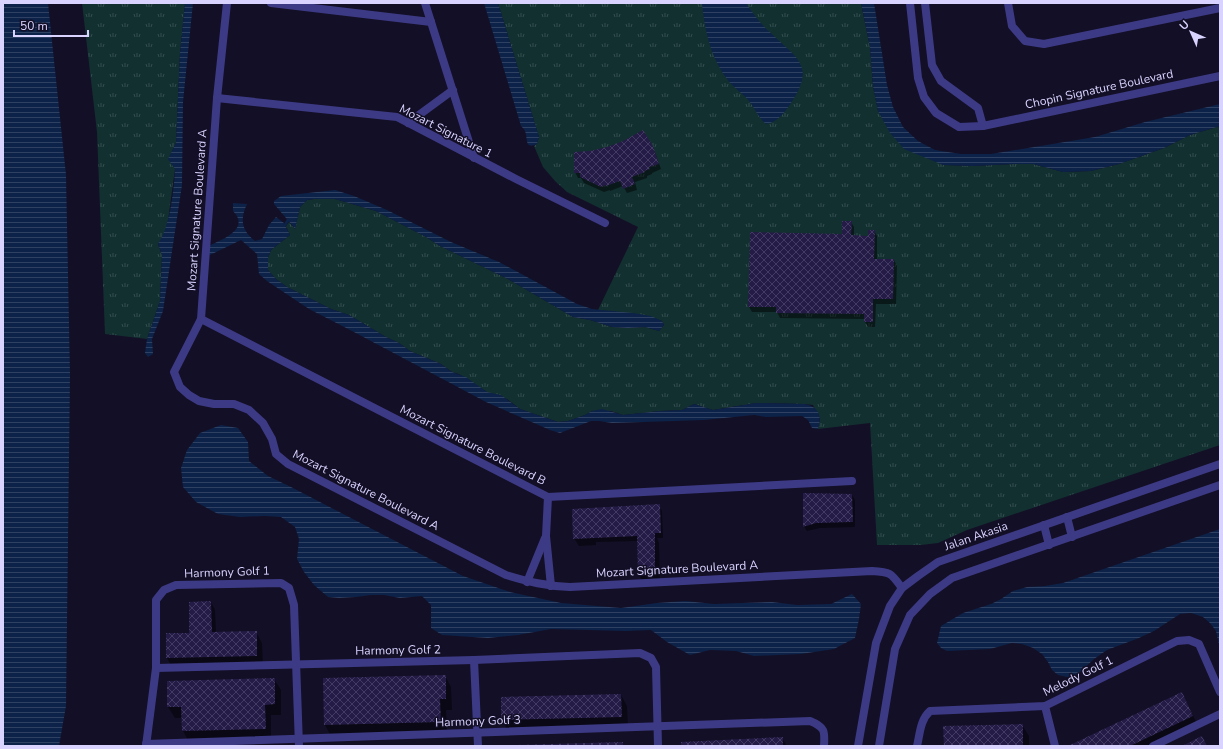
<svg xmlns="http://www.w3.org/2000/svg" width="1223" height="749" font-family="'Nunito Sans',sans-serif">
<defs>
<pattern id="grass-tufts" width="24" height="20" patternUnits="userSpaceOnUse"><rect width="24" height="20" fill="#12302f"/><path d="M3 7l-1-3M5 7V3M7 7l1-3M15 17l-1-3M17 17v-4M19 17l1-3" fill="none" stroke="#344d4e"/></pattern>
<pattern id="water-rules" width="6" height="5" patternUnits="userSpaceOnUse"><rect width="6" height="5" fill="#0c2248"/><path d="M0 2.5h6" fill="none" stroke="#2f4163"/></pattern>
<pattern id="building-cross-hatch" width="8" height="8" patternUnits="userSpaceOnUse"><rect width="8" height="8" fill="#241b47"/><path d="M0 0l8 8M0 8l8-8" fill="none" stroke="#433b63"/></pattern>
</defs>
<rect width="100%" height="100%" fill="#130f26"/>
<g fill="url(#grass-tufts)">
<polygon points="82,3 185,3 180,53 176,143 171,153 171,162 175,169 167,228 163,238 158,244 162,255 160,301 147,339 105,334 97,132"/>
<path d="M498,3H861L870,47L873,86L878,111L943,165L973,166L1014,164H1033L1063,172L1091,171L1119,164L1164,148L1190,135L1220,126V445L967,530L938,543L921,545H877L870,423L818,429L820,419L813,405L805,404L756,403L713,410L694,404L682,410L660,411L623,415L611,411H592L585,415L568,421L558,422L520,409L507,399L487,392L478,386L459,374L452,372L441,364L410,351L399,343L386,337L349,315L331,309L287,287L276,279L268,270V258L271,250L290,235L286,226L289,222L295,229L300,207L307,200L314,199H335L376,211L426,237L440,246L508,279L573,317L590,320L612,327L628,328L645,327L659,331L664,325L662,321C641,312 620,313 598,310L638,227L567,192L555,181L543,167L534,146L537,144L539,137Z"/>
</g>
<g fill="url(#water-rules)">
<polygon points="3,3 48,3 66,175 70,375 66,706 59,746 3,746"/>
<path d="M185,3H193L183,102L182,185L163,311L152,339L153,354L148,357L145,353L147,339L160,301L162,255L158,244C170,227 174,189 175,169L168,159L176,143L180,53Z"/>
<path d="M484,3H498L539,137L537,144C524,150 528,138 525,131C524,129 522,127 521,126Z"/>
<path d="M702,3H746C753,14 762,26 772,34C797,59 816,65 791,103C785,112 778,122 766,124C757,116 756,110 749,101C743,93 733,88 727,79C710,56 705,31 702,3Z"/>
<polygon points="861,3 874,3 887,85 893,107 903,127 918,141 935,150 961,154 991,154 1095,137 1145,122 1220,104 1220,126 1190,135 1164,148 1119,164 1091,171 1063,172 1033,164 1014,164 973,166 943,165 904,149 890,133 878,111 873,86 870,47"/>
<polygon points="335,190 354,196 387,210 451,242 499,262 577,304 592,309 633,313 651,316 662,321 664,325 659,331 645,327 628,328 612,327 590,320 573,317 508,279 440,246 426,237 376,211 335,199 314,199 307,200 300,207 295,229 292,225 274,204 274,201 281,196"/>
<path d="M233,203L247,204C240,219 241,230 255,241L262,239L269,225L276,217L284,223L290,235L271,250L268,258V270L276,279L287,287L331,309L349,315L386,337L399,343L410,351L441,364L452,372L466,377L487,392L501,395L520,409L558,422L568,421L585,415L592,411L602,409L623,415L660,411L682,410L694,404L713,410L756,403L805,404C819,407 822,415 818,429L812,428L808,420L802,416L766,417L754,415L704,420L612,423L599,421H591L560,433L550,430L486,402L352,331L309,309L267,281L259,274L257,254L241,240L210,255L207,252L208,246C221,240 251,229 233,211Z"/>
<polygon points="221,425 238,428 248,442 249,461 268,476 291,487 463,576 510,592 561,603 621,608 657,603 685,601 714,604 772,602 797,605 831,604 852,594 861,604 859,619 855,638 834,649 801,654 754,656 736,651 710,650 690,655 667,642 651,630 626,631 551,629 518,635 488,638 442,635 431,628 431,605 422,596 400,598 384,595 371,595 356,597 339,598 328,597 314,585 304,572 297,559 299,539 295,527 281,517 265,516 240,517 218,514 196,502 183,487 181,468 187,450 200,433"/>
<polygon points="1220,529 1220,649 1216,631 1210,623 1203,617 1191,613 1180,614 1154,631 1139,638 1107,650 1094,659 1076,676 1067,677 1058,675 1052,670 1048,662 1042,654 1033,648 1022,644 1012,643 990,649 947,651 941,648 937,643 941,626 963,613 991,604 1001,599 1013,591 1027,587 1045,586 1063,583"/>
</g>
<g fill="#0007">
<polygon points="642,131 655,152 661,169 652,173 652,174 647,176 647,178 635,182 637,190 627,193 623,186 610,191 610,190 604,192 584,183 581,178 578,178 575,172 590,152 607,148 623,142"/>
<polygon points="851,222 854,227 854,236 869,237 874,231 877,236 877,260 894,260 897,266 896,304 876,304 875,327 868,327 865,322 865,319 780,318 777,312 752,312 749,307 843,235"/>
<polygon points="852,495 855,500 855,527 820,528 807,531 804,526"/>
<polygon points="659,505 662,511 663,538 657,538 659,543 660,583 643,583 639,575 638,541 596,542 596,545 579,546 574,538"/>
<polygon points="211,602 215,610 216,633 256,632 262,643 263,667 173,669 167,658 190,634"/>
<polygon points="445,676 451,687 452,710 446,710 447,733 331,736 325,725 324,679"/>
<polygon points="274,679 281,690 281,715 271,715 271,740 189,742 183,731 183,718 175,718 168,707"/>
<polygon points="1182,693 1199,728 1160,746 1070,746"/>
<polygon points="621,695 627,706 628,728 508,731 502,720"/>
<polygon points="1022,725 1029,736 1029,746 945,746"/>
<polygon points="782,738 787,746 682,746"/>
</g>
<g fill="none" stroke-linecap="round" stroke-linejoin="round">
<polyline stroke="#0c2248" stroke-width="3" points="285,225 288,220"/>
</g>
<g fill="url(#building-cross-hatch)">
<polygon points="643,130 653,146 659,164 649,167 650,169 644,171 645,172 632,177 635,184 623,189 620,181 606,186 606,185 601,187 580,177 580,173 574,173 574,152 590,151 607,147 623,141"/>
<polygon points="842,221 852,221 851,235 868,236 868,230 875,230 874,259 894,259 893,299 873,299 873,322 864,322 864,314 776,313 776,307 748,307 750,232 842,234"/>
<polygon points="803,493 852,494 853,522 816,523 803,527"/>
<polygon points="660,504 661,533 655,533 655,575 638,576 637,536 573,539 572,509"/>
<polygon points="211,601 212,632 257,631 257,656 166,658 166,633 189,633 189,602"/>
<polygon points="446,675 446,699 440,699 441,722 324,725 323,678"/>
<polygon points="275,678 275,704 265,705 266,729 182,731 181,707 167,707 167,681"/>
<polygon points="1182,692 1193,716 1130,746 1068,746"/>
<polygon points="621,694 622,717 501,720 501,697"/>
<polygon points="1023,724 1023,746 944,746 943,726"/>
<polygon points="1202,736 1207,746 1182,746"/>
<polygon points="783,737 783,746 681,746 681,742"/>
<polygon points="623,742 623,746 516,746 516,745"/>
</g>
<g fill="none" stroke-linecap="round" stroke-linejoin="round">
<g stroke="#3d3a85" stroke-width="8">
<path d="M227,3L217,98L201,319L174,372L180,387L189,395L199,401L214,404H234L249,410L263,423L272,439L276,454L288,464L506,575C529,582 546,586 570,587L872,571C891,572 891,573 902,588"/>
<polyline points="271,3 431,22"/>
<polyline points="425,3 474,158"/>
<polyline points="910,3 918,78 924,97 936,113 959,127 983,126 1220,76"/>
<polyline points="925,3 932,65 941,81 978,108 983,126"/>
<polyline points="1008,3 1012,26 1025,41 1044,44 1220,8"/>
<polyline points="217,98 397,117 516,179 605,223"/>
<polyline points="408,123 453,90"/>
<polyline points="201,319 548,497 852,481"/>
<polyline points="548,497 546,536 551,586"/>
<polyline points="1067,517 1072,537"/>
<polyline points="1044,525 1049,545"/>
<polyline points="527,582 545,538"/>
<polyline points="474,660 478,746"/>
<polyline points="156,668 474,660 640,653 651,658 656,667 658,746"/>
<polyline points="1045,706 1055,746"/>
<path d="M146,744L810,721C825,727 825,731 824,746"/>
<polyline points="146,746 156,668 156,600 164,590 176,585 281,583 289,588 294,605 299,746"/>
<polyline points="858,746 876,643 890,606 902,588 918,576 938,562 1220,464"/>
<polyline points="879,746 895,649 910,615 930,594 952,578 1220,485"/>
<path d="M917,746C920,734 920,720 930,711L1045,706L1177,641L1189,640L1199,644L1220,692"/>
<polyline points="1153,746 1220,714"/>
</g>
</g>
<g text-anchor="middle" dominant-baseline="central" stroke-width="3" stroke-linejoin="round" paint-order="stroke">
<g font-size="12" fill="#d9d4ff" stroke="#130f26">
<text transform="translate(1099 89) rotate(-12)">Chopin Signature Boulevard</text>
<text transform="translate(446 131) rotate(27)">Mozart Signature 1</text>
<text transform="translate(197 210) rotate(-86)">Mozart Signature Boulevard A</text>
<text transform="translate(473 445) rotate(27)">Mozart Signature Boulevard B</text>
<text transform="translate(366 490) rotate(27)">Mozart Signature Boulevard A</text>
<text transform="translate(976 536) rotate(-19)">Jalan Akasia</text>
<text transform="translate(677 569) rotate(-3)">Mozart Signature Boulevard A</text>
<text transform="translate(227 572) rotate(-2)">Harmony Golf 1</text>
<text transform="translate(398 650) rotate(-1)">Harmony Golf 2</text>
<text transform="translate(1078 676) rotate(-26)">Melody Golf 1</text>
<text transform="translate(478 721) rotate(-2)">Harmony Golf 3</text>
</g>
</g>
<rect width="1223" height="749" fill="none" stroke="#d9d4ff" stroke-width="8"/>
<g transform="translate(1191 32) rotate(315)" stroke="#130f26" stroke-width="3" paint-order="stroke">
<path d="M0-3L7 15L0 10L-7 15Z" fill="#d9d4ff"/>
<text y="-6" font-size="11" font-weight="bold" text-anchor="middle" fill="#d9d4ff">U</text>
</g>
<path d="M14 30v6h74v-6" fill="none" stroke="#d9d4ff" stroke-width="2"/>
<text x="20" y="30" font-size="12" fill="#d9d4ff" stroke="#130f26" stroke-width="3" paint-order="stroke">50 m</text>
</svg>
